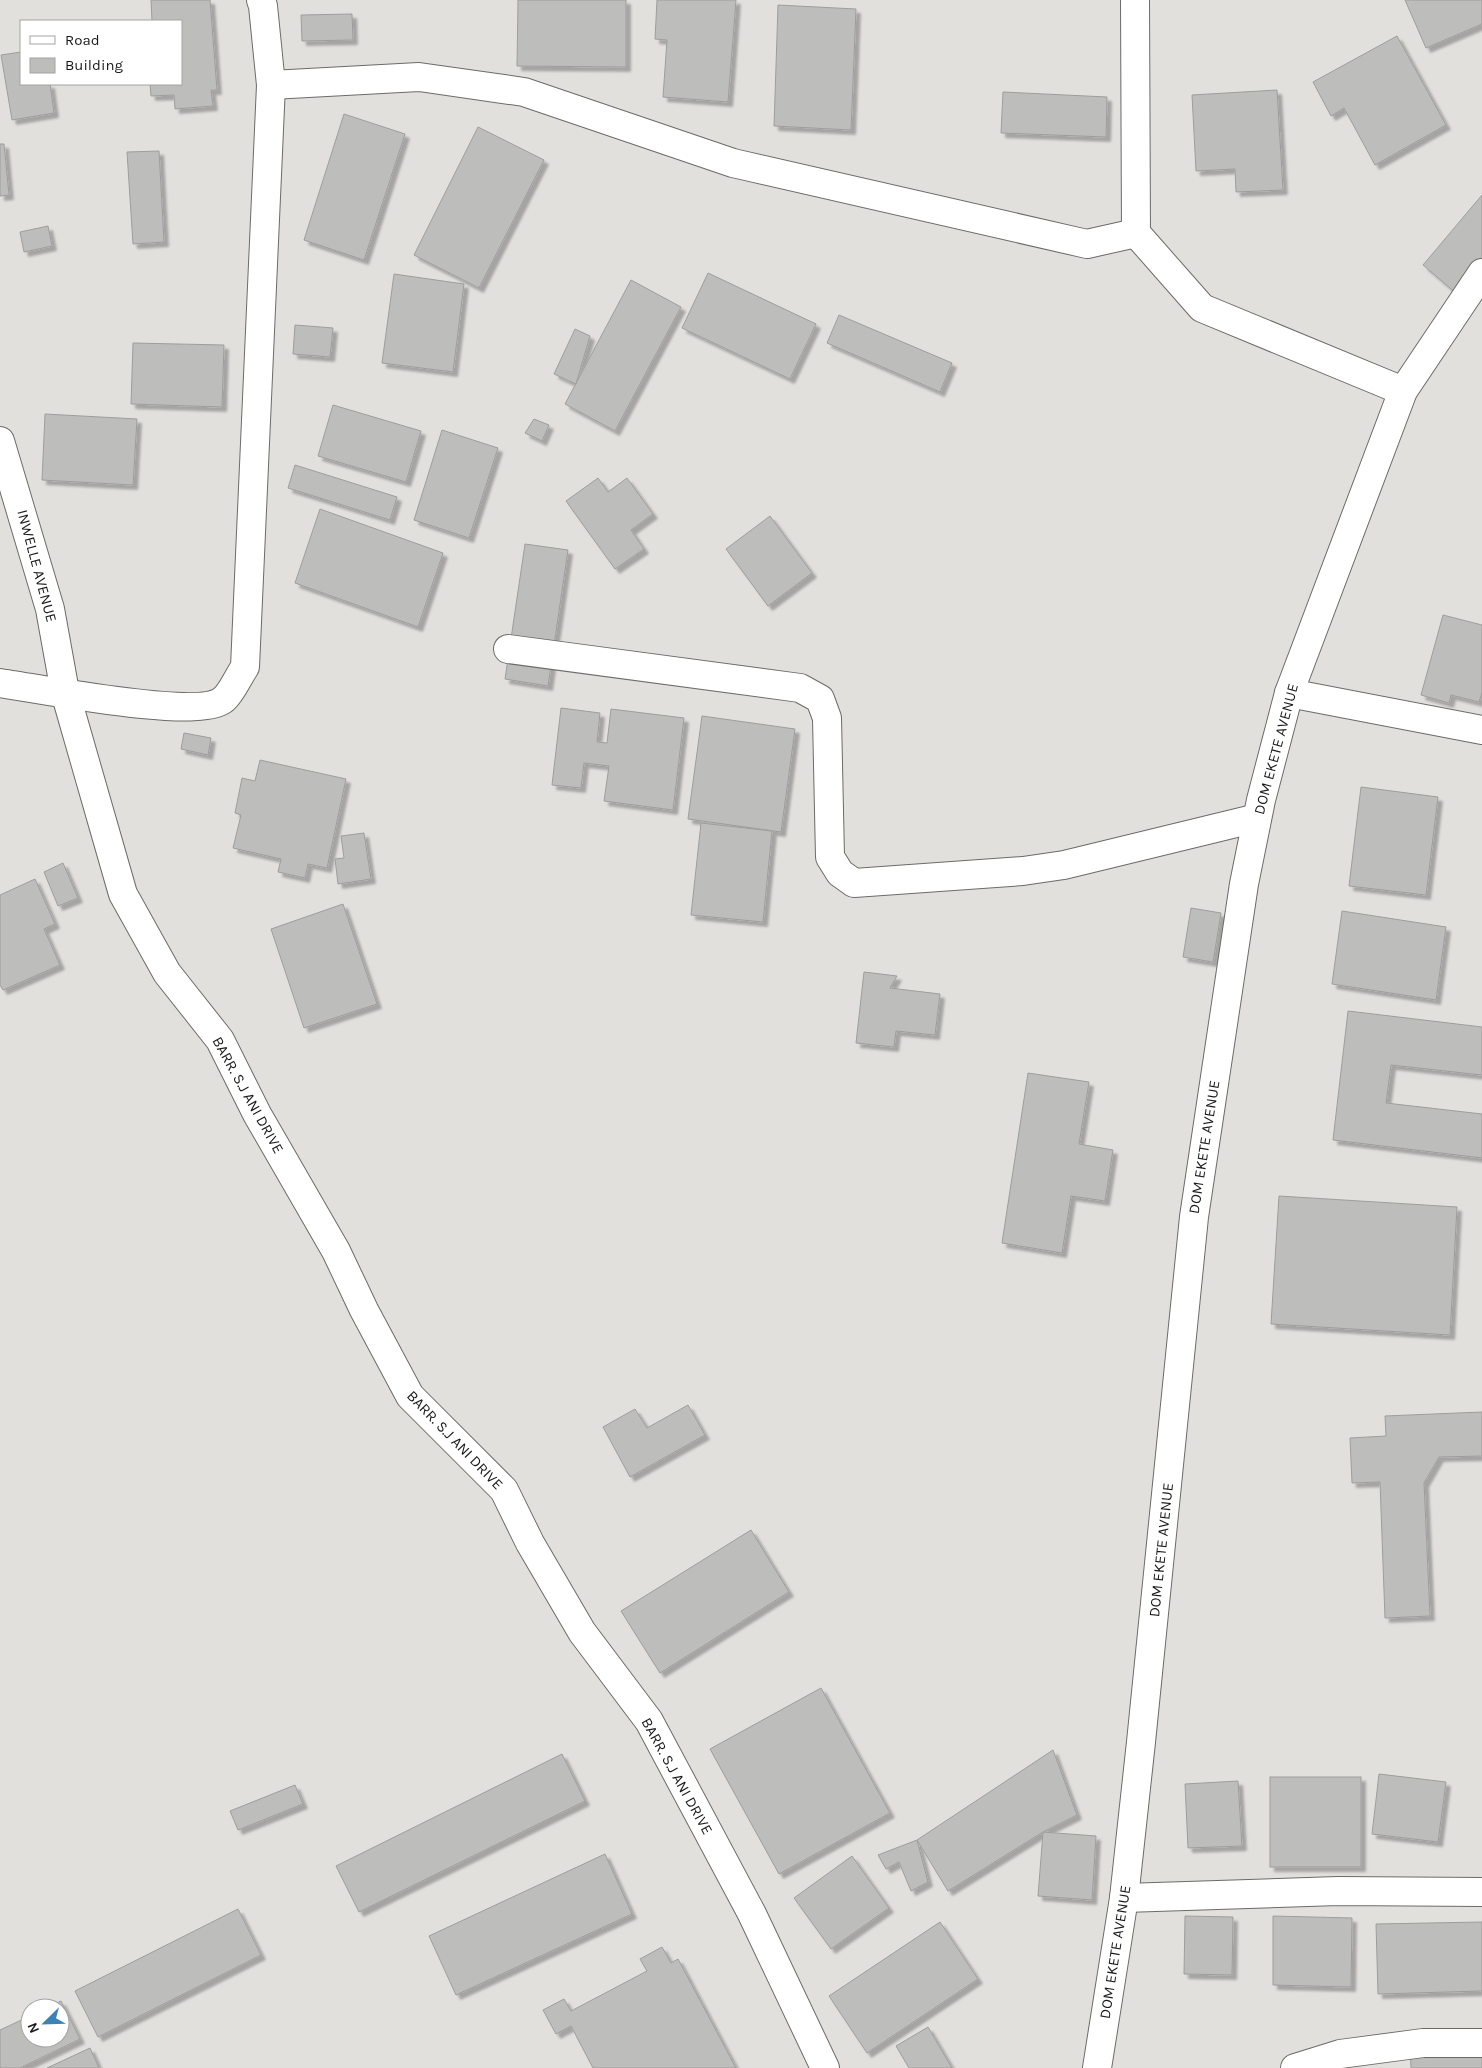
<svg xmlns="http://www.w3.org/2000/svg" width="1482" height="2068" font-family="Karla,sans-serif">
<defs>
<filter id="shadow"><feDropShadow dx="4.5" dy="4.5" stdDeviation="1" flood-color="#0004"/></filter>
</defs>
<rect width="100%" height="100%" fill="#e1e0dd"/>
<g fill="#bdbebb" stroke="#9d9e9b" filter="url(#shadow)">
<polygon points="151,0 210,0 217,90 211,90 213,106 175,109 174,95 151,96 150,84 181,84 181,21 145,21 152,21"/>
<polygon points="518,0 626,0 626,67 517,66"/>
<polygon points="657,0 736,0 728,102 663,97 667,40 655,39"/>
<polygon points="1405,0 1482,0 1482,24 1426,48"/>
<polygon points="778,5 856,9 851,130 774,126"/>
<polygon points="352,14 353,40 302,41 301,15"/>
<polygon points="1397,36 1446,125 1375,165 1344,108 1331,116 1313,82"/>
<polygon points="21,52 21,84 50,84 54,113 12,120 1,55"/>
<polygon points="1277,90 1283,190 1236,192 1235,169 1196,171 1192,95"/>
<polygon points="1003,92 1107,97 1106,137 1001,133"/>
<polygon points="344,114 405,134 364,260 304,240"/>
<polygon points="478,127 544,160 479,288 414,255"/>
<polygon points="0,144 4,144 9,195 0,196"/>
<polygon points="159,151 164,242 133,244 127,152"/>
<polygon points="1482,195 1482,264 1457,294 1423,265"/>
<polygon points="48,226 52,246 24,252 20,232"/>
<polygon points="708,273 816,324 790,379 682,328"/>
<polygon points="394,274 464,284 453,372 382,363"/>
<polygon points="631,280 681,307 615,431 565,404"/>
<polygon points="839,315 952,363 940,392 827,343"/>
<polygon points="295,325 333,328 330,357 293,354"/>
<polygon points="575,329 590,336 576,384 554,374"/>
<polygon points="133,343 224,345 222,407 131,404"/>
<polygon points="333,405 421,431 406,482 318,456"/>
<polygon points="45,414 137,419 133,485 42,480"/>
<polygon points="534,419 549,425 542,441 525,433"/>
<polygon points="442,430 498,448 469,538 414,520"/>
<polygon points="295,465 397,497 390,520 288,488"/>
<polygon points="598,478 608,492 627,478 653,514 631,530 644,549 615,569 566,501"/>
<polygon points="320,509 443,553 418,627 295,583"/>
<polygon points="770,516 812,573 768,606 726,549"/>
<polygon points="525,544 568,550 548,686 505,679"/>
<polygon points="1443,615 1482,625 1482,692 1479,702 1451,695 1449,703 1421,695"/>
<polygon points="561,708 600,713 597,742 607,743 611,709 684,718 673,810 604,801 609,766 584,763 581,788 552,785"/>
<polygon points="702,716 795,729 781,832 688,819"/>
<polygon points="184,733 211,738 208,755 181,749"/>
<polygon points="260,760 346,779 327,868 308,864 305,878 278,872 281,859 233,848 241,815 235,813 242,778 255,781"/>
<polygon points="1361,787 1438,797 1426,895 1349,886"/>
<polygon points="701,823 772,831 763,922 691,915"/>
<polygon points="364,833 371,879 338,884 335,859 344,858 341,836"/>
<polygon points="63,863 78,898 58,906 44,872"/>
<polygon points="35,879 55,924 44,929 60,965 3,990 0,985 0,895"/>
<polygon points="343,904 377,1004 304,1028 271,929"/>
<polygon points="1191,908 1221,913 1213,962 1183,957"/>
<polygon points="1342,911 1446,927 1436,1000 1332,984"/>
<polygon points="864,972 897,976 890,988 940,994 935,1035 896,1031 894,1047 856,1043"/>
<polygon points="1348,1011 1482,1027 1482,1075 1391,1065 1386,1103 1482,1114 1482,1158 1333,1140"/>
<polygon points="1028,1073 1089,1082 1079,1144 1113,1150 1105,1201 1071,1196 1062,1253 1002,1243"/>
<polygon points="1279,1196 1457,1207 1450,1335 1271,1324"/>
<polygon points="688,1405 705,1435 630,1477 603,1427 635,1409 647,1428"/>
<polygon points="1482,1412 1482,1456 1439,1457 1424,1483 1430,1616 1385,1618 1380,1482 1352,1483 1350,1438 1386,1436 1385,1416"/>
<polygon points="751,1530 789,1592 660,1673 621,1611"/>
<polygon points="821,1688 890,1813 779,1874 710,1749"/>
<polygon points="1053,1750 1077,1815 1043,1832 948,1891 917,1840"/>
<polygon points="562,1754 585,1801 359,1912 336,1866"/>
<polygon points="1379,1774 1446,1782 1438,1842 1372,1834"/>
<rect x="1270" y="1777" width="91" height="90"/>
<polygon points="1238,1781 1242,1846 1188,1848 1185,1784"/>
<polygon points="295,1785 303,1804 238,1830 230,1811"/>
<polygon points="1043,1832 1096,1836 1092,1900 1038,1896"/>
<polygon points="917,1840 928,1882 911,1891 899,1862 886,1869 878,1855"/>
<polygon points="605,1854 632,1914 456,1995 429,1936"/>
<polygon points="852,1856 889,1908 831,1949 794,1898"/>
<polygon points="238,1909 261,1955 98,2037 75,1991"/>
<polygon points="1185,1916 1233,1917 1232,1975 1184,1974"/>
<polygon points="1273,1916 1352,1918 1351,1987 1273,1985"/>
<polygon points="940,1922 978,1979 867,2053 829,1996"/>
<polygon points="1482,1922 1482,1991 1378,1994 1376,1924"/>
<polygon points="662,1947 671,1963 678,1959 736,2068 593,2068 571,2026 556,2034 543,2010 564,1999 571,2011 647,1971 640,1959"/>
<polygon points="61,2001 80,2039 20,2068 0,2068 0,2030 30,2016 30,2038 60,2038 60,2008 46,2008"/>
<polygon points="928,2027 952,2068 909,2068 896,2046"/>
<polygon points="1482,2043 1482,2068 1411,2068 1410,2045"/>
<polygon points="90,2048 99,2068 47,2068"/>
</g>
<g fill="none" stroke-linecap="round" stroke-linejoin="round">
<g stroke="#6c6b68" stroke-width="30">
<g id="minor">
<polyline points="261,0 263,6 271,85 419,77 524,92 733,163 1087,244 1136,233"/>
<polyline points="1135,0 1136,233 1202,308 1403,391"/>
<polyline points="0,441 50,609 65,692 123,894 167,973 220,1040 257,1114 336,1251 364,1310 410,1396 504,1490 530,1543 582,1632 649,1721 752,1914 825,2068"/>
<polyline points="508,649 800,688 820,699 827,718 830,857 840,873 854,883 1023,871 1064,865 1257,818"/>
<path d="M0,683C37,688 200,721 224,699C232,692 238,677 245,667L271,85"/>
<polyline points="1289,693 1482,730"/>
<polyline points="1124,1898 1338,1891 1482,1892"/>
<polyline points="1295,2068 1340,2054 1423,2043 1482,2043"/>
</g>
</g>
<g stroke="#6c6b68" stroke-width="30">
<polyline id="tertiary" points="1097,2068 1124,1898 1141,1742 1194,1217 1244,884 1261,800 1289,693 1403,391 1482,273"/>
</g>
<use href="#minor" stroke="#fff" stroke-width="28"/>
<use href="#tertiary" stroke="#fff" stroke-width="28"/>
</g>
<g text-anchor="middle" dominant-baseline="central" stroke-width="4" stroke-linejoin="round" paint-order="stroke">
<g font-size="15" fill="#191918" stroke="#fff">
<text transform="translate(37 566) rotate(75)">INWELLE AVENUE</text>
<text transform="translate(1276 749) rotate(-75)">DOM EKETE AVENUE</text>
<text transform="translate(248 1095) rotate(61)">BARR. S.J ANI DRIVE</text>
<text transform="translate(1204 1147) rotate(-81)">DOM EKETE AVENUE</text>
<text transform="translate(455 1440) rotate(46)">BARR. S.J ANI DRIVE</text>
<text transform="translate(1161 1550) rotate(-84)">DOM EKETE AVENUE</text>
<text transform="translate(677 1776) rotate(61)">BARR. S.J ANI DRIVE</text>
<text transform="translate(1115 1952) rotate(-81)">DOM EKETE AVENUE</text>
</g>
</g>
<rect x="20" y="20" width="162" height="65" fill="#ffffff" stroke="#a3a3a3"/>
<rect x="30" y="36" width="25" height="8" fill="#ffffff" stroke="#a3a3a3"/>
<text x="65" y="45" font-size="15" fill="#191918">Road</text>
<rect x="30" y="58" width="25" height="15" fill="#bdbebb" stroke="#a3a3a3"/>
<text x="65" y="70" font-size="15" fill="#191918">Building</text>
<g transform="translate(45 2023) rotate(247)"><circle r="24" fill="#ffffff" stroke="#a3a3a3"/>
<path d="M0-4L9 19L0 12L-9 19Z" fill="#3b83b7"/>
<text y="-8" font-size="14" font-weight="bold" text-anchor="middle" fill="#191918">N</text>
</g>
</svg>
